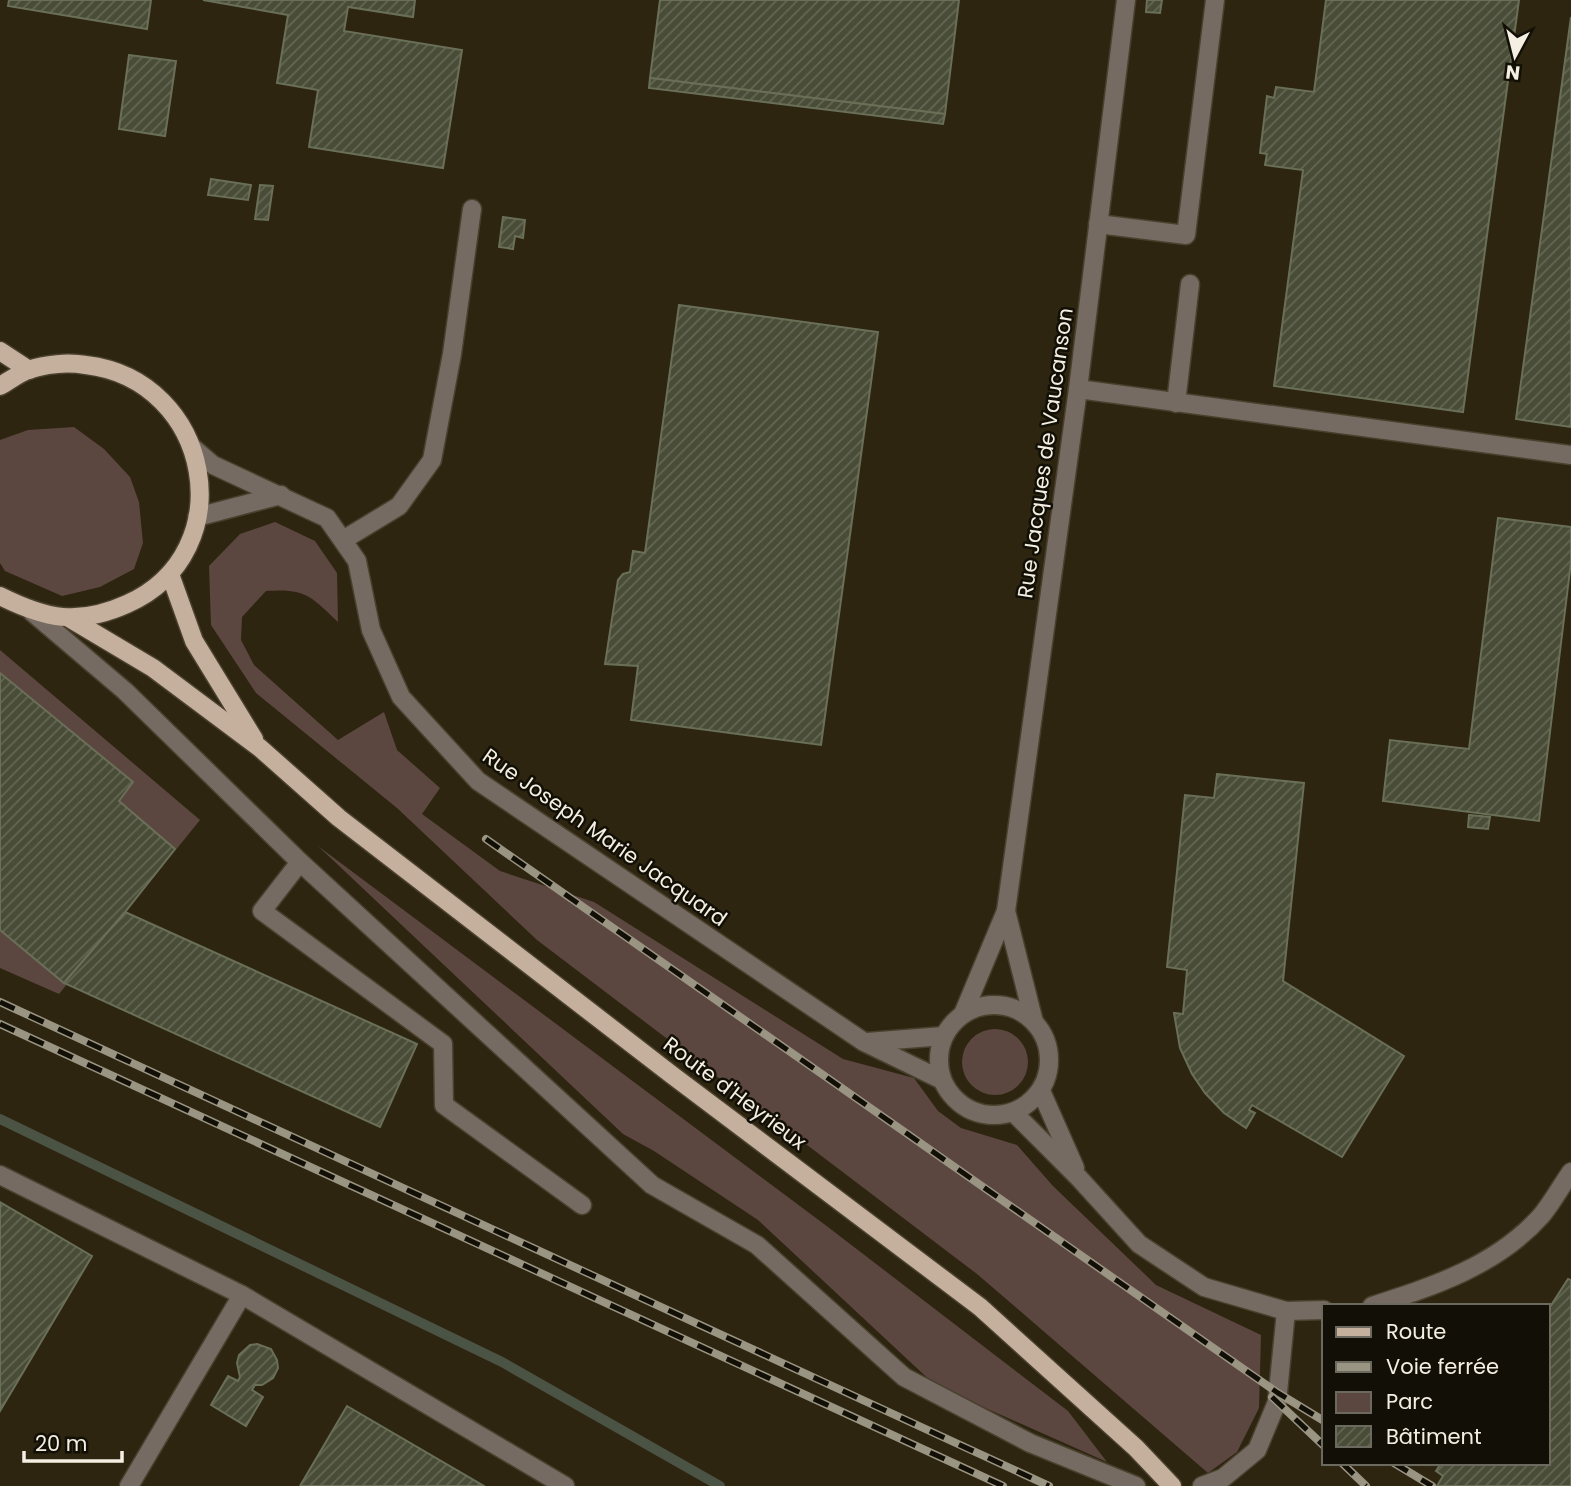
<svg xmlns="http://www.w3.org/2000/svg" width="1571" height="1486" font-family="Poppins,sans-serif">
<defs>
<pattern id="building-hatch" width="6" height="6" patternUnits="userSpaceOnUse" patternTransform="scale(1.75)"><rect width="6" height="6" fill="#494d37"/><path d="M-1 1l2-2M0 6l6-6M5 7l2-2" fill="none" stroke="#646754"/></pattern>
</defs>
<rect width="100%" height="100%" fill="#2d2510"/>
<g fill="#5c4640">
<polygon points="74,427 104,449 130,477 139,502 143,543 134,569 100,587 62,596 5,571 0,563 0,440 28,430"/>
<path d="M275,522L315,541L337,573L338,622C311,596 305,588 266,591L242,617L241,640L254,665L338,740L384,712L397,750L440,788L422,814L500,871L594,902L843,1059L914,1078L938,1111L961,1128L1017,1145L1053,1186L1156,1285L1261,1335L1259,1408L1237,1452L1208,1473L977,1274L537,940L397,808L256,693L211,625L209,566L240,534Z"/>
<polygon points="0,650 200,820 59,994 0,968"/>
<polygon points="318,846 824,1224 1068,1411 1107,1462 936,1386 758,1220 654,1151 623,1134"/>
<circle cx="995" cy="1062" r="33"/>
</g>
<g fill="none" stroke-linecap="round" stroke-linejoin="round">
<polyline stroke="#4b5345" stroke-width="10" points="0,1119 502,1362 720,1486"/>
</g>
<g fill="url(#building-hatch)" stroke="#6a6f57" stroke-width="2">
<polygon points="9,0 151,0 147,29 8,6"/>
<polygon points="203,0 415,0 413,17 348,7 344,31 462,50 443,168 309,147 318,90 277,83 288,15"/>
<polygon points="660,0 959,0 945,114 650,78"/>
<polygon points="1147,0 1162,0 1160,13 1146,12"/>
<polygon points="1326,0 1519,0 1463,412 1274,386 1303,170 1265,165 1267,154 1260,153 1267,96 1274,98 1276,87 1314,92"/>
<polygon points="1571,17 1571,427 1516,419"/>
<polygon points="129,55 176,61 165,136 119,129"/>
<polygon points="650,78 945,114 943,124 649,88"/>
<polygon points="211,179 251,185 248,200 208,195"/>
<polygon points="260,185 273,186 268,220 255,219"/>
<polygon points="503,217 525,220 523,238 515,236 513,249 499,247"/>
<polygon points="679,305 878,332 821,745 631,720 638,666 605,664 618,580 623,574 630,572 633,551 645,553"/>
<polygon points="1498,518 1571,527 1571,562 1539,821 1383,801 1390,740 1469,749"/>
<polygon points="0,673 133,782 119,801 175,849 125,912 64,983 0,930"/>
<polygon points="1217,774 1304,783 1283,981 1404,1056 1342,1157 1252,1105 1249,1110 1255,1113 1246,1128 1224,1113 1205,1093 1192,1074 1180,1048 1174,1013 1183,1014 1187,970 1167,967 1185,795 1214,798"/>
<polygon points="1469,815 1490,817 1488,829 1468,827"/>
<polygon points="125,912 417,1044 380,1127 64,983"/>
<polygon points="0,1202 92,1256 0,1411"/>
<polygon points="1568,1279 1571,1280 1571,1486 1437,1486 1443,1476 1436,1471 1441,1463 1548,1463 1548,1310"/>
<polygon points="257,1344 271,1349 277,1360 278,1368 273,1378 262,1385 255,1385 252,1390 263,1397 246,1426 211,1405 228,1376 238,1381 240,1377 237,1363 239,1355 250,1345"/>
<polygon points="347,1406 484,1486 300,1486"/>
</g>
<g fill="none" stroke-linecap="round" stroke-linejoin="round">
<g stroke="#49412d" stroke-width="21">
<g id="minor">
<polyline points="1098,224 1186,235 1215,0"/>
<polyline points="1078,389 1571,455"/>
<polyline points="1176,403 1190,284"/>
<polyline points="192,447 213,465 327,518 357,561 371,630 401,697 478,781 864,1042 942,1080"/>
<polyline points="197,517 281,495"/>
<polyline points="343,540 399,506 432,460 452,354 472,209"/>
<polyline points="32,612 125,691 300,862 652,1185 757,1245 904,1377 1030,1443 1136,1486"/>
<polyline points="300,862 262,911 443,1044 444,1105 582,1205"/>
<polyline points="1006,911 1034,1022"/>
<circle cx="994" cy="1060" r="55"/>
<polyline points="963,1014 1006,911 1078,389 1126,0"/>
<polyline points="867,1042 944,1036"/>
<polyline points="1041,1091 1075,1168"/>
<polyline points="1013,1112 1079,1178 1139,1244 1204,1287 1286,1311 1324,1310"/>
<polyline points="0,1175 242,1295 565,1486"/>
<path d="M1372,1306C1434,1286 1496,1266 1541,1216C1552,1203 1561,1186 1571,1172"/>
<polyline points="129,1486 242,1295"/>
<polyline points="1202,1486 1223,1478 1257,1450 1277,1402 1286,1311"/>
</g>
</g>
<g stroke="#49412d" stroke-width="21">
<g id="major">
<polyline points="0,351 29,370"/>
<path d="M0,386C9,381 18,374 28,370C46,364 68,362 86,365C212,380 244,552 127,604C78,626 46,619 0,596"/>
<polyline points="170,574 194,641 254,739"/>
<polyline points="69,618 153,668 260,748 339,818 672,1075 980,1307 1136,1448 1172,1486"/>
</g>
</g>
<use href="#minor" stroke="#756b62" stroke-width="18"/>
<use href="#major" stroke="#c5af9d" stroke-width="18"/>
<g stroke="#9a9483" stroke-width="8">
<g id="rail">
<polyline points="486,839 1119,1282 1278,1393 1324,1421"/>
<polyline points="0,1002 1049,1486"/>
<polyline points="0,1024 1003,1486"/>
<polyline points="1272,1397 1324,1446"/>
<polyline points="1342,1463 1366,1486"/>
<polyline points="1394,1463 1432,1486"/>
</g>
</g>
<use href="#rail" stroke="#120f06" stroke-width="5" stroke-dasharray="16" stroke-linecap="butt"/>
</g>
<g text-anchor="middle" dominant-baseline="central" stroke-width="5" stroke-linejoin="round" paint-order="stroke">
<g font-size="21" fill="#f4efe2" stroke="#120f06">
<text transform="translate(1045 453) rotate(-82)">Rue Jacques de Vaucanson</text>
<text transform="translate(605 837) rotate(35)">Rue Joseph Marie Jacquard</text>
<text transform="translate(735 1093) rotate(37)">Route d'Heyrieux</text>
</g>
</g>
<rect x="1322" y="1304" width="228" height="161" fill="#120f06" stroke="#6c695e" stroke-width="2"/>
<rect x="1336" y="1327" width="35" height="10" fill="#c5af9d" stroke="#6c695e" stroke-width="2"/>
<text x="1386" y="1339" font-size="21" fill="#f4efe2">Route</text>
<rect x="1336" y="1362" width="35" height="10" fill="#9a9483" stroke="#6c695e" stroke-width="2"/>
<text x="1386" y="1374" font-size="21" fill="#f4efe2">Voie ferrée</text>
<rect x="1336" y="1392" width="35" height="21" fill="#5c4640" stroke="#6c695e" stroke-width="2"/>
<text x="1386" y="1409" font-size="21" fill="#f4efe2">Parc</text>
<rect x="1336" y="1426" width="35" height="21" fill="url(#building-hatch)" stroke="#6c695e" stroke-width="2"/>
<text x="1386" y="1444" font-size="21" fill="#f4efe2">Bâtiment</text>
<g transform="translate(1515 56) rotate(187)" stroke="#120f06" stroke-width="5" paint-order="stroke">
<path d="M0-5L12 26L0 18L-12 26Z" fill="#f4efe2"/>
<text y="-10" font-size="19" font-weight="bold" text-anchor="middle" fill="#f4efe2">N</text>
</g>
<path d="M24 1451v10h98v-10" fill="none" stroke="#f4efe2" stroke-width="3.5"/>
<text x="35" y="1451" font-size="21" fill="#f4efe2" stroke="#120f06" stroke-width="5" paint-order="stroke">20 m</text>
</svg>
